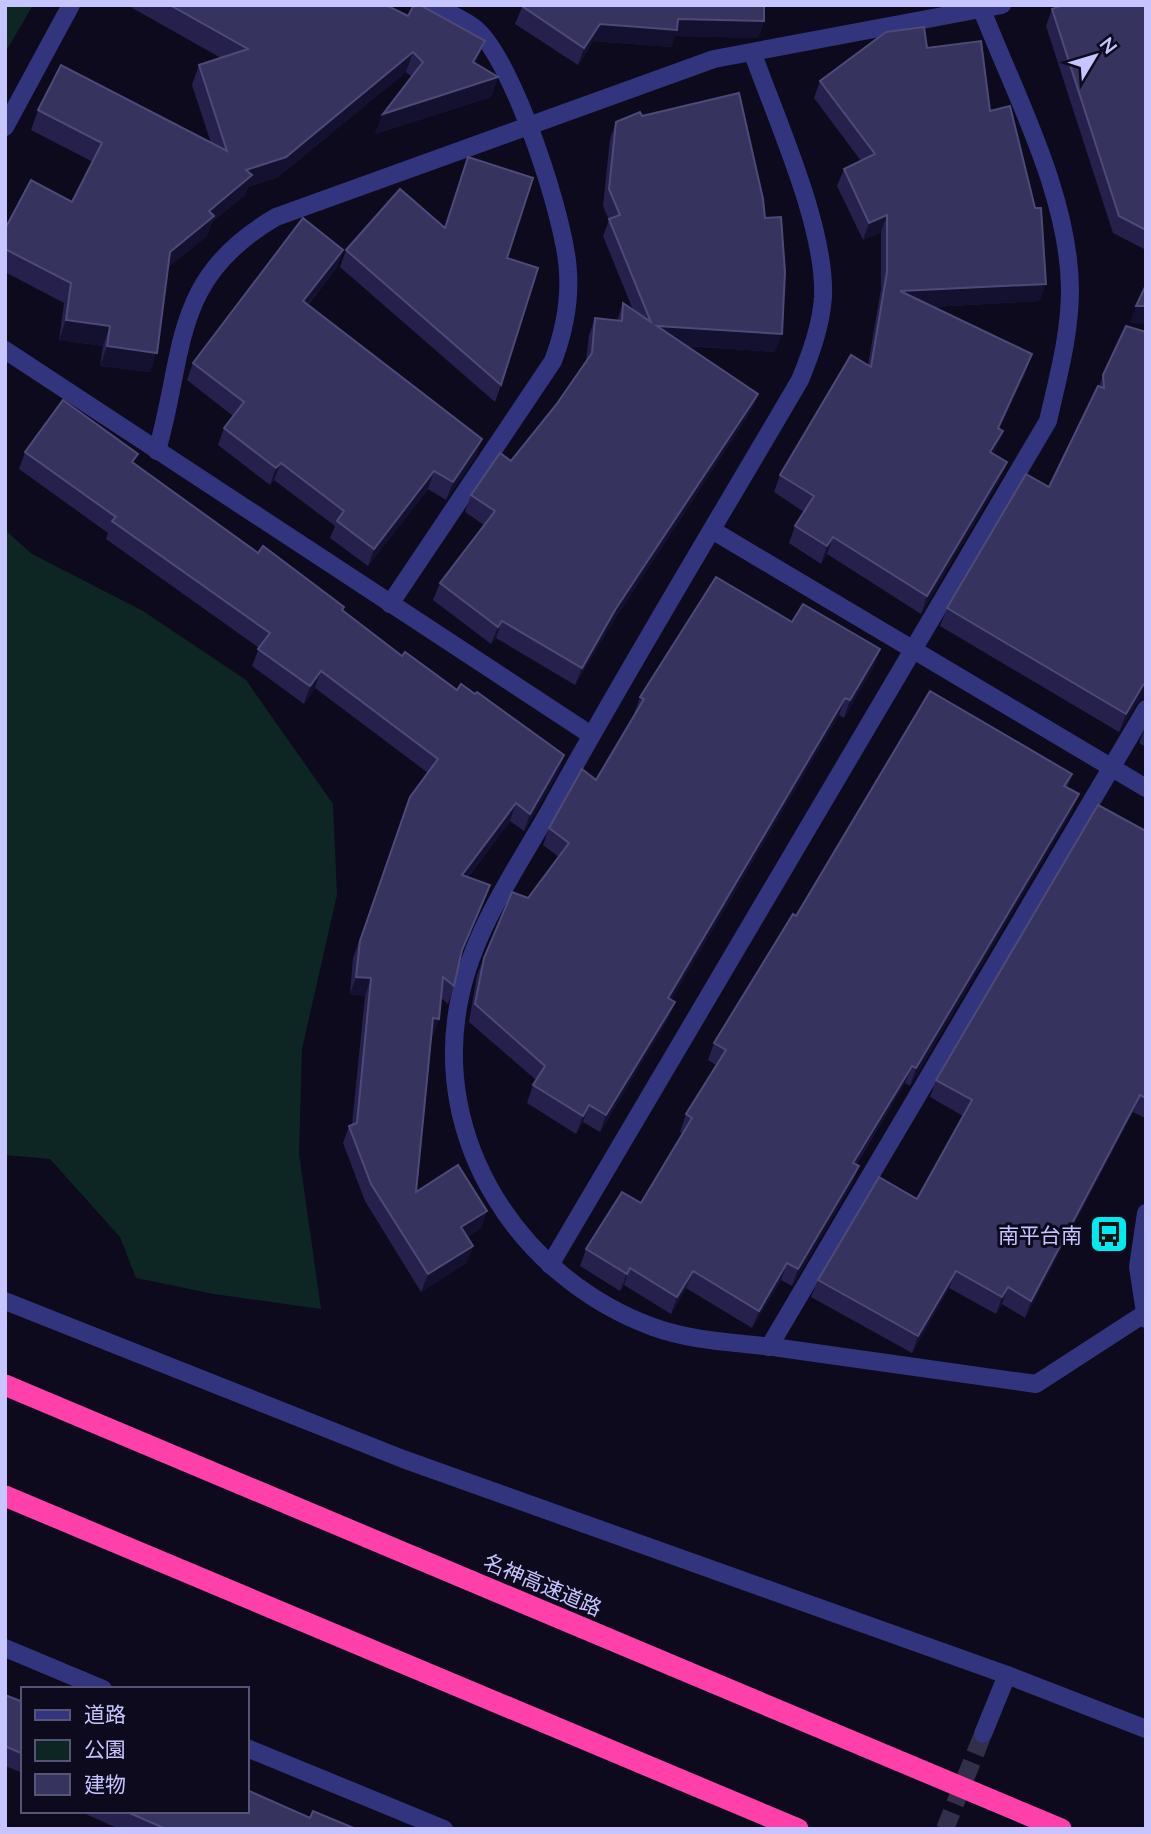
<svg xmlns="http://www.w3.org/2000/svg" width="1151" height="1834" font-family="Lato,'Noto Sans JP',sans-serif">
<rect width="100%" height="100%" fill="#0c0a1c"/>
<g fill="#0d2623">
<polygon points="5,5 33,5 5,53"/>
<polygon points="5,530 32,554 143,611 246,680 333,804 337,895 302,1049 299,1154 321,1309 214,1294 136,1278 120,1237 50,1159 5,1155"/>
</g>
<g fill="none" stroke-linecap="round" stroke-linejoin="round">
<polyline stroke="#312f49" stroke-width="18" stroke-dasharray="18 9" stroke-linecap="butt" points="945,1829 983,1734"/>
<g stroke="#32357e" stroke-width="18">
<path d="M753,54C777,121 826,228 823,297C821,326 811,353 800,380C717,522 631,663 552,806C518,867 474,928 460,997C429,1140 520,1278 653,1327C695,1342 737,1342 780,1348C865,1360 951,1372 1036,1384L1144,1314"/>
<polyline points="5,127 71,5"/>
<polyline points="5,350 591,735"/>
<path d="M157,451C186,349 171,278 276,217L714,59L1002,5"/>
<polyline points="712,530 1146,788"/>
<path d="M390,604L553,361C564,332 570,304 568,272C566,221 514,62 476,29C464,19 447,13 434,5"/>
<polyline points="1146,1213 1138,1267 1146,1319"/>
<path d="M550,1265L1048,421C1058,377 1070,335 1070,289C1069,195 1016,97 982,10"/>
<polyline points="5,1301 403,1459 1007,1675 1146,1729"/>
<polyline points="769,1347 1146,709"/>
<polyline points="5,1648 103,1689"/>
<polyline points="983,1734 1007,1675"/>
<polyline points="247,1748 444,1829"/>
</g>
<g stroke="#ff40ab" stroke-width="21">
<polyline points="5,1385 1061,1829"/>
<polyline points="5,1496 798,1829"/>
</g>
</g>
<g fill="#26214c">
<polygon points="127,5 386,5 498,77 491,97 375,134 383,114 412,77 406,72 278,177 248,187 245,195 212,222 207,236 168,267 150,372 100,366 103,346 59,340 64,303 5,272 5,229 72,202 93,162 31,130 38,110 211,143 192,85 199,65 221,58"/>
<polygon points="523,5 764,21 758,38 675,36 671,47 593,41 578,65 515,24"/>
<polygon points="1146,5 1146,250 1113,233 1046,26 1052,9"/>
<polygon points="927,48 990,111 1040,301 932,307 1026,372 999,429 1003,431 996,448 993,454 1007,462 1000,479 921,614 827,554 821,564 789,543 795,526 804,512 774,492 780,475 868,365 881,289 881,232 863,240 837,186 844,169 861,161 814,98 820,81"/>
<polygon points="616,122 775,352 686,346 758,394 751,411 609,628 575,685 496,638 491,644 433,600 440,583 484,525 465,512 471,495 511,461 556,405 586,361 589,335 595,318 617,321 623,303 633,310 603,236 609,220 603,206 610,139"/>
<polygon points="468,157 507,258 501,385 495,402 340,267 346,250 445,228"/>
<polygon points="343,250 337,267 308,305 482,439 476,456 446,500 428,489 368,566 330,538 335,526 274,480 270,485 218,445 224,428 233,416 187,380 193,363"/>
<polygon points="1146,332 1146,699 1141,699 1137,703 1119,732 940,626 947,608 1049,487 1099,386 1103,375"/>
<polygon points="25,452 135,464 258,553 343,610 402,656 564,755 558,773 524,831 510,821 468,877 490,885 461,956 454,986 448,1004 441,998 439,1019 433,1036 431,1036 416,1192 487,1211 481,1228 467,1237 473,1246 466,1263 421,1292 365,1201 343,1143 349,1126 352,1124 365,996 350,994 353,958 410,797 428,773 315,688 304,704 252,666 259,648 106,539 108,533 19,469"/>
<polygon points="792,622 880,649 874,666 844,718 839,715 671,1000 675,1002 668,1019 600,1132 583,1122 576,1134 527,1103 533,1085 536,1080 469,1022 477,975 484,958 559,857 543,845 549,828 596,780 635,715 634,714 640,697"/>
<polygon points="1146,726 1146,747 1139,743"/>
<polygon points="1072,774 1067,788 1079,794 1072,811 910,1086 905,1083 856,1165 859,1166 852,1184 792,1286 781,1280 752,1328 686,1288 671,1314 624,1285 620,1291 580,1266 586,1249 641,1203 682,1133 680,1132 686,1114 716,1065 708,1060 714,1043 796,916"/>
<polygon points="1146,831 1146,1117 1145,1118 1133,1112 1025,1318 1002,1304 996,1314 949,1288 912,1353 811,1297 818,1280 917,1199 963,1116 930,1097 936,1080"/>
<polygon points="5,1695 23,1702 23,1773 5,1766"/>
<polygon points="79,1811 247,1811 310,1818 356,1829 119,1829"/>
</g>
<g fill="#141130">
<polygon points="678,19 764,21 758,38 675,36 671,47 593,41 578,65 584,48 600,24"/>
<polygon points="485,41 477,61 466,82 473,62"/>
<polygon points="413,52 406,72 278,177 248,187 245,195 212,222 207,236 163,272 170,252 246,170"/>
<polygon points="498,77 491,97 375,134 383,114"/>
<polygon points="887,215 881,232 863,240 869,223"/>
<polygon points="343,250 337,267 297,318 303,301"/>
<polygon points="1046,284 1040,301 894,309 900,291"/>
<polygon points="1136,306 1146,306 1146,324 1130,323"/>
<polygon points="66,320 110,326 103,346 59,340"/>
<polygon points="657,326 782,334 775,352 651,343"/>
<polygon points="107,346 157,353 150,372 100,366"/>
<polygon points="1032,354 1026,372 992,445 998,428"/>
<polygon points="758,394 751,411 609,628 575,685 582,668 615,610"/>
<polygon points="1003,431 996,448 984,470 990,452"/>
<polygon points="482,439 476,456 446,500 453,482"/>
<polygon points="1007,462 1000,479 921,614 927,596"/>
<polygon points="281,463 274,480 270,485 276,468"/>
<polygon points="434,471 428,489 368,566 374,549"/>
<polygon points="833,537 827,554 821,564 827,546"/>
<polygon points="502,621 496,638 491,644 498,627"/>
<polygon points="880,649 874,666 844,718 850,700"/>
<polygon points="321,671 315,688 304,704 310,686"/>
<polygon points="1146,683 1146,699 1141,699 1137,703 1119,732 1126,714 1143,685"/>
<polygon points="845,698 839,715 662,1015 668,998"/>
<polygon points="564,755 558,773 524,831 530,814"/>
<polygon points="1079,794 1072,811 910,1086 916,1068"/>
<polygon points="516,803 510,821 456,892 462,875"/>
<polygon points="490,885 484,902 456,968 462,950"/>
<polygon points="356,977 371,978 365,996 350,994"/>
<polygon points="675,1002 668,1019 600,1132 606,1115"/>
<polygon points="433,1018 439,1019 433,1036 426,1036"/>
<polygon points="912,1066 905,1083 846,1180 853,1163"/>
<polygon points="1140,1095 1133,1112 1025,1318 1031,1301"/>
<polygon points="589,1105 583,1122 576,1134 583,1116"/>
<polygon points="859,1166 852,1184 792,1286 798,1269"/>
<polygon points="487,1211 481,1228 455,1244 461,1227"/>
<polygon points="473,1246 466,1263 421,1292 428,1274"/>
<polygon points="787,1263 781,1280 752,1328 759,1311"/>
<polygon points="630,1268 624,1285 620,1291 627,1274"/>
<polygon points="693,1271 686,1288 671,1314 677,1297"/>
<polygon points="956,1271 949,1288 912,1353 918,1336"/>
<polygon points="1008,1287 1002,1304 996,1314 1002,1297"/>
</g>
<g fill="#37335f" stroke="#4e4a78" stroke-width="2">
<polygon points="170,5 386,5 408,16 414,5 420,5 485,41 473,62 498,77 383,114 423,62 413,52 286,157 246,170 252,175 209,211 214,216 170,252 157,353 107,346 110,326 66,320 71,283 5,249 5,229 31,180 72,202 102,143 38,110 61,65 227,151 199,65 248,49"/>
<polygon points="523,5 764,5 764,21 678,19 677,30 600,24 584,48 522,6"/>
<polygon points="1063,5 1146,5 1146,230 1119,216 1052,9"/>
<polygon points="924,27 927,48 981,41 990,111 1010,106 1035,208 1041,208 1046,284 900,291 1032,354 998,428 1003,431 990,452 1007,462 927,596 833,537 827,546 795,526 814,496 780,475 851,355 871,367 887,272 887,215 869,223 844,169 875,154 820,81 886,32"/>
<polygon points="739,93 763,199 765,218 781,217 785,272 782,334 657,326 758,394 615,610 582,668 502,621 498,627 440,583 495,511 471,495 500,453 511,461 556,405 592,353 595,318 622,321 623,303 651,322 609,219 620,215 609,189 616,122 640,112 642,116"/>
<polygon points="468,157 533,178 507,258 538,268 501,385 346,250 400,189 445,228"/>
<polygon points="303,218 343,250 303,301 482,439 453,482 434,471 374,549 337,521 344,511 281,463 276,468 224,428 244,402 193,363"/>
<polygon points="1146,285 1146,306 1136,306"/>
<polygon points="1126,326 1146,332 1146,683 1143,685 1126,714 947,608 1026,474 1049,487 1098,386 1104,388 1103,375"/>
<polygon points="63,400 138,454 132,462 258,553 263,546 344,607 342,610 402,656 405,652 457,690 461,684 475,694 477,692 564,755 530,814 516,803 462,875 490,885 462,950 454,986 443,977 439,1019 433,1018 416,1192 458,1165 487,1211 461,1227 473,1246 428,1274 371,1184 349,1126 357,1123 371,978 356,977 360,941 410,797 438,759 321,671 310,686 258,649 270,633 112,521 116,517 25,452"/>
<polygon points="716,577 792,622 803,604 880,649 850,700 845,698 668,998 675,1002 606,1115 589,1105 583,1116 533,1085 545,1066 475,1004 484,958 512,892 528,898 569,843 549,828 582,769 596,780 644,699 640,697"/>
<polygon points="930,691 1072,774 1064,786 1079,794 916,1068 912,1066 853,1163 859,1166 798,1269 787,1263 759,1311 693,1271 677,1297 630,1268 627,1274 586,1249 622,1192 641,1203 692,1118 686,1114 726,1050 714,1043 793,914 796,916"/>
<polygon points="1098,805 1146,831 1146,1098 1140,1095 1031,1301 1008,1287 1002,1297 956,1271 918,1336 818,1280 879,1177 917,1199 972,1100 936,1080"/>
<polygon points="5,1695 23,1702 23,1754 5,1746"/>
<polygon points="247,1790 310,1818 313,1811 356,1829 166,1829 125,1811 247,1811"/>
</g>
<defs>
<g id="bus-square" transform="scale(2.0125)"><rect x="-9" y="-9" width="18" height="18" rx="4" fill="#00ebf0" stroke="#0c0a1c"/><path d="M-5-6H5V4H4V6H2V4H-2V6H-4V4H-5ZM-3.5-4V0h7V-4ZM-3.5 1.2v1.5H-2V1.2ZM2 1.2v1.5H3.5V1.2Z" fill="#111"/></g>
</defs>
<g fill-rule="evenodd">
<use href="#bus-square" x="1109" y="1234"/>
</g>
<g text-anchor="middle" dominant-baseline="central" stroke-width="6" stroke-linejoin="round" paint-order="stroke">
<g font-size="21" fill="#c7c5ff" stroke="#0c0a1c" text-anchor="end">
<text x="1082" y="1234">南平台南</text>
</g>
<g font-size="21" fill="#c7c5ff" stroke="#0c0a1c">
<text transform="translate(543 1584) rotate(23)">名神高速道路</text>
</g>
</g>
<rect width="1151" height="1834" fill="none" stroke="#c7c5ff" stroke-width="14"/>
<rect x="21" y="1687" width="228" height="126" fill="#0c0a1c" stroke="#575577" stroke-width="2"/>
<rect x="35" y="1710" width="35" height="10" fill="#32357e" stroke="#575577" stroke-width="2"/>
<text x="84" y="1722" font-size="21" fill="#c7c5ff">道路</text>
<rect x="35" y="1740" width="35" height="21" fill="#0d2623" stroke="#575577" stroke-width="2"/>
<text x="84" y="1757" font-size="21" fill="#c7c5ff">公園</text>
<rect x="35" y="1774" width="35" height="21" fill="#37335f" stroke="#575577" stroke-width="2"/>
<text x="84" y="1792" font-size="21" fill="#c7c5ff">建物</text>
<g transform="translate(1095 56) rotate(52)" stroke="#0c0a1c" stroke-width="5" paint-order="stroke">
<path d="M0-5L12 26L0 18L-12 26Z" fill="#c7c5ff"/>
<text y="-10" font-size="19" font-weight="bold" text-anchor="middle" fill="#c7c5ff">N</text>
</g>
</svg>
